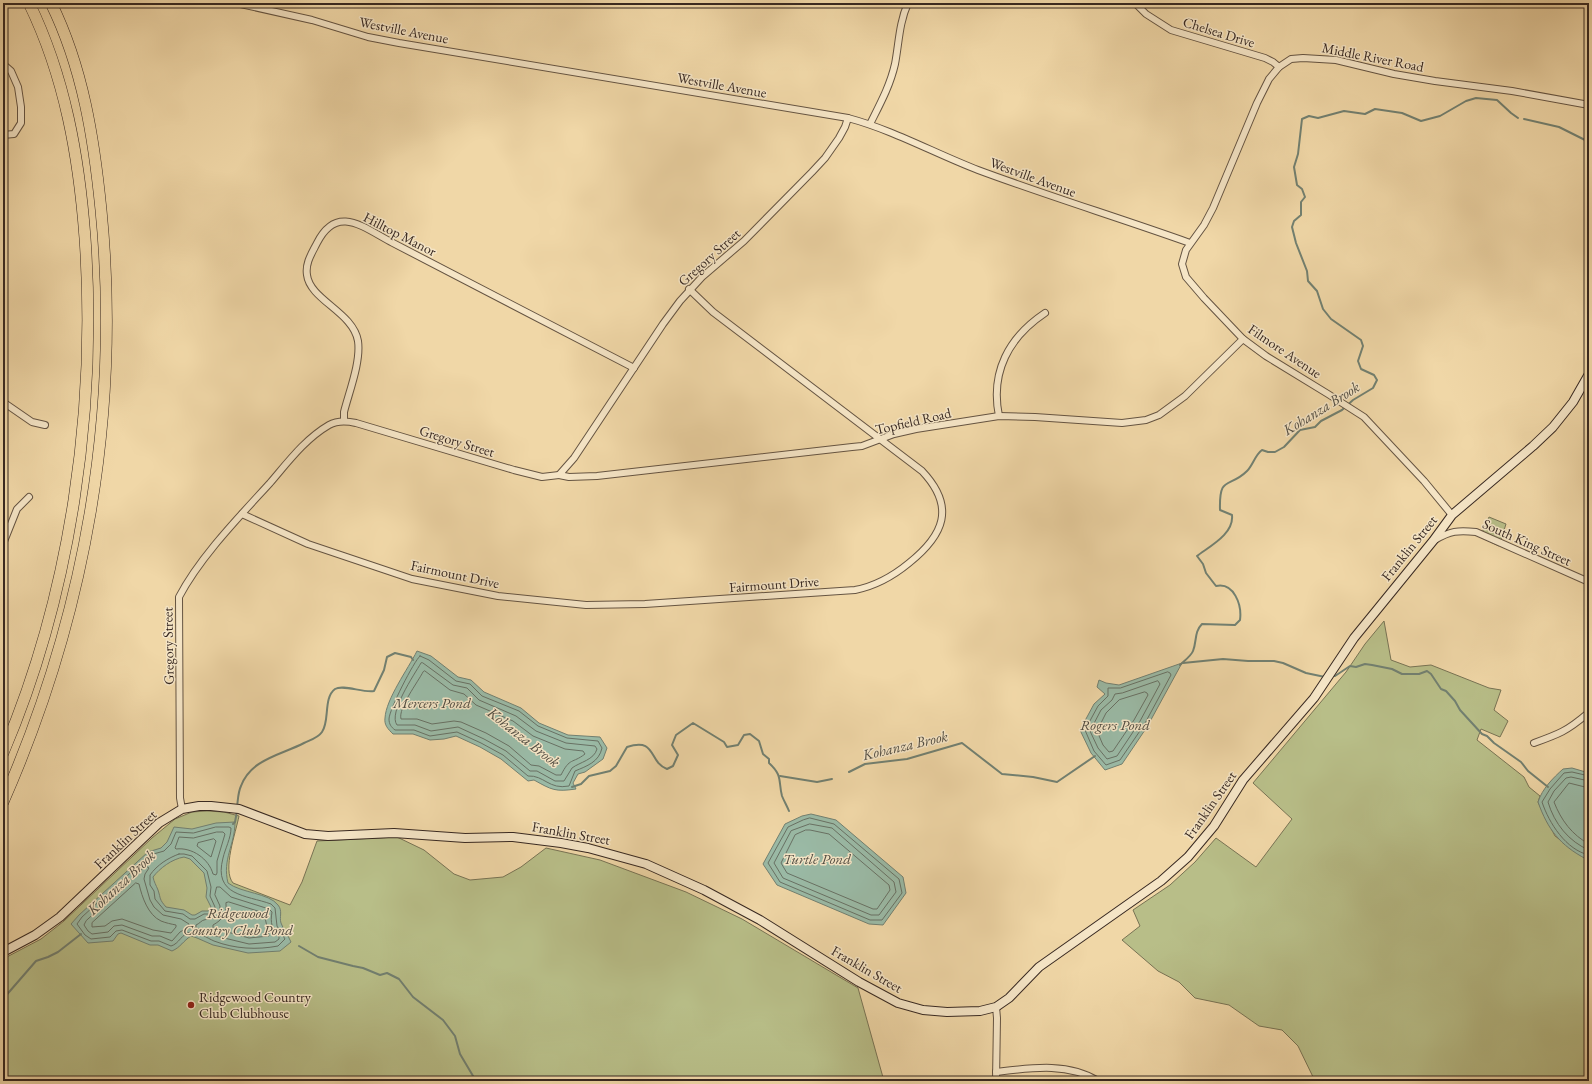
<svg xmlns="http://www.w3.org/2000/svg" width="1592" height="1084" font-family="'EB Garamond',serif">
<rect width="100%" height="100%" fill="#f0d7a7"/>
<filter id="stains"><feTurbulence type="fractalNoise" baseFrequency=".005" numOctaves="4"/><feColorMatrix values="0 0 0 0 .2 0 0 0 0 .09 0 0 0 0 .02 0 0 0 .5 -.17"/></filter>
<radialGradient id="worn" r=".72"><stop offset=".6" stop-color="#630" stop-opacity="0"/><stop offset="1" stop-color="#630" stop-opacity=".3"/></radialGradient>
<g fill="#b8be88" stroke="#787354">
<polygon points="1489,517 1506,524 1499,546 1480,537"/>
<polygon points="1384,621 1391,660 1410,667 1431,665 1489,688 1501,690 1494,710 1508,721 1500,737 1481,729 1477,740 1524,777 1529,787 1540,796 1538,802 1555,836 1586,859 1589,859 1589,1081 1315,1081 1298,1046 1282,1030 1259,1026 1229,1005 1195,998 1179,982 1158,971 1122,940 1140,926 1133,910 1170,885 1195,862 1216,838 1256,867 1292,819 1253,783 1346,672 1365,644"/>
<path d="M207,811L224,812L239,816C236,832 222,870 233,883L290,905L302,882L317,841L397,837L424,850L454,874L470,880L503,877L521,867L546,848L600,860L686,892L742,919L858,988L884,1081H3V959L41,939L64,921L152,838L175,819L192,812Z"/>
</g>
<g fill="#9abaa6" stroke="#728071" fill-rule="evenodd">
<path d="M417,651L431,656L458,677L471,680L484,692L521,708L539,723L568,735L600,737L607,748L603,759L585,772L578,774L573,783L576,789C555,792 552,790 534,780L528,781L501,759L480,747L456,736L444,739L430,740L413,734H393C388,729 384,725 385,718C386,699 408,669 417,651Z"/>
<polygon points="1182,663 1147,727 1122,764 1105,770 1091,753 1080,730 1094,704 1105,694 1097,687 1099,680 1106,683 1119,685"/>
<path d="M1572,768L1589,773V859H1586C1560,845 1548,830 1538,802C1542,789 1553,778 1563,769Z"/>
<polygon points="811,814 836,820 903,877 906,893 883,925 869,924 777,885 763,864 785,824 802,816"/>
<path d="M235,822C235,845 222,859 228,883C241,893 269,893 278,905C283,911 279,917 281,923C283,929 288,935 291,942L280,951L248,953L213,945L197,938L191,936C183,941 181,947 172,951L158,945H150L121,933L118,934L113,941L88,943L71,924L79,915L148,852L161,848L167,842L174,827L192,829L216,823ZM184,857L190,859L204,873L207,888L206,897L211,907L208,911H202L195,915H192L184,910L166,907C159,899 161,899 158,890C156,885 154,882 153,877C160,868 172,859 184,857Z"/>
</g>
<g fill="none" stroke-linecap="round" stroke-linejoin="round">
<g stroke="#687164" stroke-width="1">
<path d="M420,656L429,660L456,681L470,684L482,696L519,711L538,726L567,738L598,741L602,748C599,762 587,766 575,771L569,786C549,790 544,775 528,776L503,755L481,743L457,732L430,736L414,730H395C391,727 389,724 389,719C389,710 414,661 420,656Z"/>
<path d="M423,663L453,685L467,688L479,700L516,716L536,731L566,743L595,746L597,749C594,760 580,762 572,768L564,781H555L537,771H530L506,751L484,739L458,727L431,731L415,725H397C388,713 414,675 421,663Z"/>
<path d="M425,671L450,690L464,694L476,705L513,721L533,736L565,749L583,751L585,754C572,764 570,757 561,775H556L539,766L531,765L509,746L486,733L461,722L454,721L432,724L417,719H401C398,708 418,682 423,672Z"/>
<polygon points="1168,672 1170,673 1171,675 1144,725 1120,760 1106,765 1094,751 1085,730 1098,706 1108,696 1108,688 1120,688"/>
<polygon points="1158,681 1160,684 1139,723 1117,756 1107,759 1098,748 1090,731 1101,710 1112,700 1115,694 1122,693"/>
<polygon points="1145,692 1147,693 1148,695 1134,720 1113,751 1109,752 1103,745 1097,731 1106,713 1119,700"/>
<path d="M1589,776L1572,772L1564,773L1550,789L1542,802C1549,823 1566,850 1589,855"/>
<path d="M1589,781L1571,777L1566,778L1554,791L1548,802C1554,823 1569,842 1589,850"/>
<path d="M1589,788L1569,783L1554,802C1561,820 1572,835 1589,844"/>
<polygon points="810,818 834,824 899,879 902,893 882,920 870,920 780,882 768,863 788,827 803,820"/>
<polygon points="810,824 832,828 894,882 896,892 879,915 871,915 783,878 774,863 791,831"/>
<path d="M216,827H229L231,828C231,838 225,849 223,858C213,896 246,895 271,904L275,908L277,926L285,939L278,946C257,950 235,949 214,941C207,938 199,932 191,932C182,933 179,944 171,946L159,941H151L122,930L116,931L110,937L91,939L85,935L77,924L82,917L150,855L164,851L171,844L176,832L193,833Z"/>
<polygon points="806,830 810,830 829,834 889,885 890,890 877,909 873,909 787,873 781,863 795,835"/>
<path d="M217,832H223L225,834L217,861V873L216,875L213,874C209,859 192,847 176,849L175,848L179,837L193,838Z"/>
<polygon points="214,839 216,841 211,857 197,846 198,843"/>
<path d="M179,854H184L192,856L207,871L211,887L210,896L215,907L214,911L211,914H204L195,919H190L183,914L165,911L155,899L154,891L150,885V875C157,865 168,858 179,854Z"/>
<polygon points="146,866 149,868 145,874 144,879 150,900 154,907 163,915 181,919 189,924 189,927 180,932 172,941 160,936 152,936 122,925 114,926 108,932 92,934 88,931 84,925 86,921"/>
<path d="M136,883L139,884C142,897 148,915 161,921C166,923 171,924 176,925V927L171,933L153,930L122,919L112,921L105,926L92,927V923Z"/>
<path d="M217,887H220L231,897L269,909L272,912C270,923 272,929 279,937V939L275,942L249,944L216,936L196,928V925C199,924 202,920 204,920C214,917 219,920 220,906L215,895Z"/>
<path d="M229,902L264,913L269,936L249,938L213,928V925C222,920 227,914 226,903Z"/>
</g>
<g stroke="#728071" stroke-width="2">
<polyline points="1524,119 1559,127 1589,142"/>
<polyline points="1183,663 1223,659 1248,661 1274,661 1283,663 1306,673 1325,677"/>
<path d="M1180,665C1184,661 1191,656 1193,651C1197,641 1194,632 1202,624L1235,625L1240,620C1242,605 1234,582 1216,586L1206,573L1203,564L1197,556C1210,546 1234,534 1232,515L1220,510C1219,474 1229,489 1247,471C1253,465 1255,455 1262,450L1268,452H1275L1284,447L1300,430L1315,427L1321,421L1342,410L1353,400L1373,388L1377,380L1374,375L1361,369L1358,361L1363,346L1361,340L1331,319L1323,309L1317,291L1308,281L1307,271L1296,243L1292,227L1294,221L1301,215V202L1305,197L1302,189L1297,185L1294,167L1298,154L1302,119L1309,116L1318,118L1344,111L1365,114L1375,109L1402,113L1421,121L1440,116L1466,101L1476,98L1497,100L1511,113L1518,118"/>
<polyline points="1331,676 1335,676 1350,666 1356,667 1365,664 1372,665 1392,669 1402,674 1419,674 1427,671 1431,674 1441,689 1446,691 1455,701 1460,710 1482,734 1487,736 1494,743 1521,762 1528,771 1548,787"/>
<polyline points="849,772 865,764 907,759 962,743 1002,774 1033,777 1057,782 1095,756"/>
<polyline points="780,776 817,782 832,779"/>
<path d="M572,787L581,784L589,776L610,771L616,766L627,747C657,737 648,762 667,769L673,766L678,755L672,745L676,735L693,723L724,742L727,747L738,745L744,735L750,734L759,741L763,754L769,759V763C783,776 778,780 782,796C784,801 787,806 789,811"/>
<path d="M237,807C238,800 238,792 241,786C251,759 281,755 304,743C310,740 318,738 322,732C330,721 323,698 335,689C343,684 363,693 374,691L384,670L387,657L395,653L411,657L413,660"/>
<polyline points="233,824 235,822 237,811"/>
<polyline points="299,946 318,957 353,966 363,968 380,975 387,973 399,979 413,997 443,1020 455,1036 460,1054 476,1081"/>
<polyline points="3,999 36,961 48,957 58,952 81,934"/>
</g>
<g stroke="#655442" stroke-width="8">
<g id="street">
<path d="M236,3L312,20L368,37L399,43L848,118C893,130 934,153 978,170C1048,196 1120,218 1190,243"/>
<polyline points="1135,3 1146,14 1171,30 1265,58 1273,62 1279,67"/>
<polyline points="3,64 11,71 18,87 21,107 21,123 14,134 3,135"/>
<path d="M870,124C880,104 890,86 895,64C899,43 899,23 908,3"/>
<polyline points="3,402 32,422 45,425"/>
<path d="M999,416C990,372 1009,337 1045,313"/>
<path d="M344,421V412C349,392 361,362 358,341C353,312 310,300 307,275C305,263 312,253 317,243C337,203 364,228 393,243L634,368"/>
<polyline points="559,475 569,477 597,476 852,447 862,446 894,434 916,429 999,416 1035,417 1122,423 1146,420 1159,415 1185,396 1243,339"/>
<path d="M242,514L308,544L412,579L498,596L586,605L645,604L855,590C876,586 892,577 909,563C944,535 956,507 922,471L713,312L689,289"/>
<polyline points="1452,515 1424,481 1364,417 1328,394 1266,356 1243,339 1204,298 1186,277 1182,264 1186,250 1204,225 1213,208 1257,103 1269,79 1279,67 1291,59 1303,58 1336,60 1394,74 1435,81 1512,91 1589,105"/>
<path d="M1435,540C1450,531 1458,530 1476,532L1589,582"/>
<polyline points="3,544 17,509 29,497"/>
<path d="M1534,743C1559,734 1567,731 1587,714L1589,715"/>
<path d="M182,809L180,798L179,597C200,557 239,517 270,483C288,462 305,439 329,425C338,420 347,421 356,423L514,470L542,477L559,475L574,458L663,324L680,301L702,277L744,241L812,172L825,158L839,138L845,127L848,118"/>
<polyline points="996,1007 997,1018 996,1081"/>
<path d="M996,1072C1030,1068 1068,1062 1098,1081"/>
</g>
</g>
<g stroke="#372821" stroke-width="10">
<polyline id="secondary" points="3,952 35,935 60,917 159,823 182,809 199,806 211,806 239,809 305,834 328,836 394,833 465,838 513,837 561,843 588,848 646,864 704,890 760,920 859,982 898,1003 923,1010 947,1012 980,1011 996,1007 1009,998 1039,967 1161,881 1188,857 1214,826 1243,780 1314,698 1354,638 1433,541 1452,515 1533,446 1553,427 1573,402 1589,374"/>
</g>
<g stroke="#372821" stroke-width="12">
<g id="highway">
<path d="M3,753C71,594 97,409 85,238C79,157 65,77 29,3"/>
<path d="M3,802C85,616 121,413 101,210C94,139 83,68 51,3"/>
</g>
</g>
<use href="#street" stroke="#f5e5c6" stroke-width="6"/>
<use href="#secondary" stroke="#f5e5c6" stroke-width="8"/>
<use href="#highway" stroke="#f0d7a7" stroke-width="11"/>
</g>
<circle fill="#8f2418" stroke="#f5e5c6" stroke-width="1.5" cx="191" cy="1005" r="4"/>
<g text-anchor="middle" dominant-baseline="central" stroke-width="3" stroke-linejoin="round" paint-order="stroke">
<g font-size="14" fill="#372821" stroke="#f5e5c6">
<text transform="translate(404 30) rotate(11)">Westville Avenue</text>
<text transform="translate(1219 32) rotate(17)">Chelsea Drive</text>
<text transform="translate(1373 57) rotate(11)">Middle River Road</text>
<text transform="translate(722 85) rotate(10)">Westville Avenue</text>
<text transform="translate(1033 177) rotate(20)">Westville Avenue</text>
<text transform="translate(400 234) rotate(27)">Hilltop Manor</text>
<text transform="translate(709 257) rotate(-42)">Gregory Street</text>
<text transform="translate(1285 351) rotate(34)">Filmore Avenue</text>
<text transform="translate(913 421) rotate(-13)">Topfield Road</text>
<text transform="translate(457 441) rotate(17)">Gregory Street</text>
<text transform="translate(1527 542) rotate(24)">South King Street</text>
<text transform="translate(1409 548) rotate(-51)">Franklin Street</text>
<text transform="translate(455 574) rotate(12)">Fairmount Drive</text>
<text transform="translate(774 584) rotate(-4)">Fairmount Drive</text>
<text transform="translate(168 646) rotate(-91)">Gregory Street</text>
<text transform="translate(1210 805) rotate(-55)">Franklin Street</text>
<text transform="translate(571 833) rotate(10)">Franklin Street</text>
<text transform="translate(125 839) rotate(-43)">Franklin Street</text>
<text transform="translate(867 969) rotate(30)">Franklin Street</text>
</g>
<g font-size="14" fill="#372821" stroke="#f5e5c6" text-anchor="start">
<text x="199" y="997">Ridgewood Country<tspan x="199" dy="16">Club Clubhouse</tspan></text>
</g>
<g font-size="15" font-style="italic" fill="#504c42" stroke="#f5e5c6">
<text transform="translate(1321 408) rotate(-32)">Kohanza Brook</text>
<text x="432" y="702">Mercers Pond</text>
<text x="1115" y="724">Rogers Pond</text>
<text transform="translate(524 737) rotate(38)">Kohanza Brook</text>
<text transform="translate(905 745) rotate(-13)">Kohanza Brook</text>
<text x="817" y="858">Turtle Pond</text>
<text transform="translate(121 882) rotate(-43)">Kohanza Brook</text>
<text x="238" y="912">Ridgewood<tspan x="238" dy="17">Country Club Pond</tspan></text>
</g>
</g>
<rect width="1592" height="1084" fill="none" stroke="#f0d7a7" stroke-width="16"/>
<rect x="4" y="4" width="1584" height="1076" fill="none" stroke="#372821" stroke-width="2"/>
<rect x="8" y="8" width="1576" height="1068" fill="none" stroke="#372821"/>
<rect width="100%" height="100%" filter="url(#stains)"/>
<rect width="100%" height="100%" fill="url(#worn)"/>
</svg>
